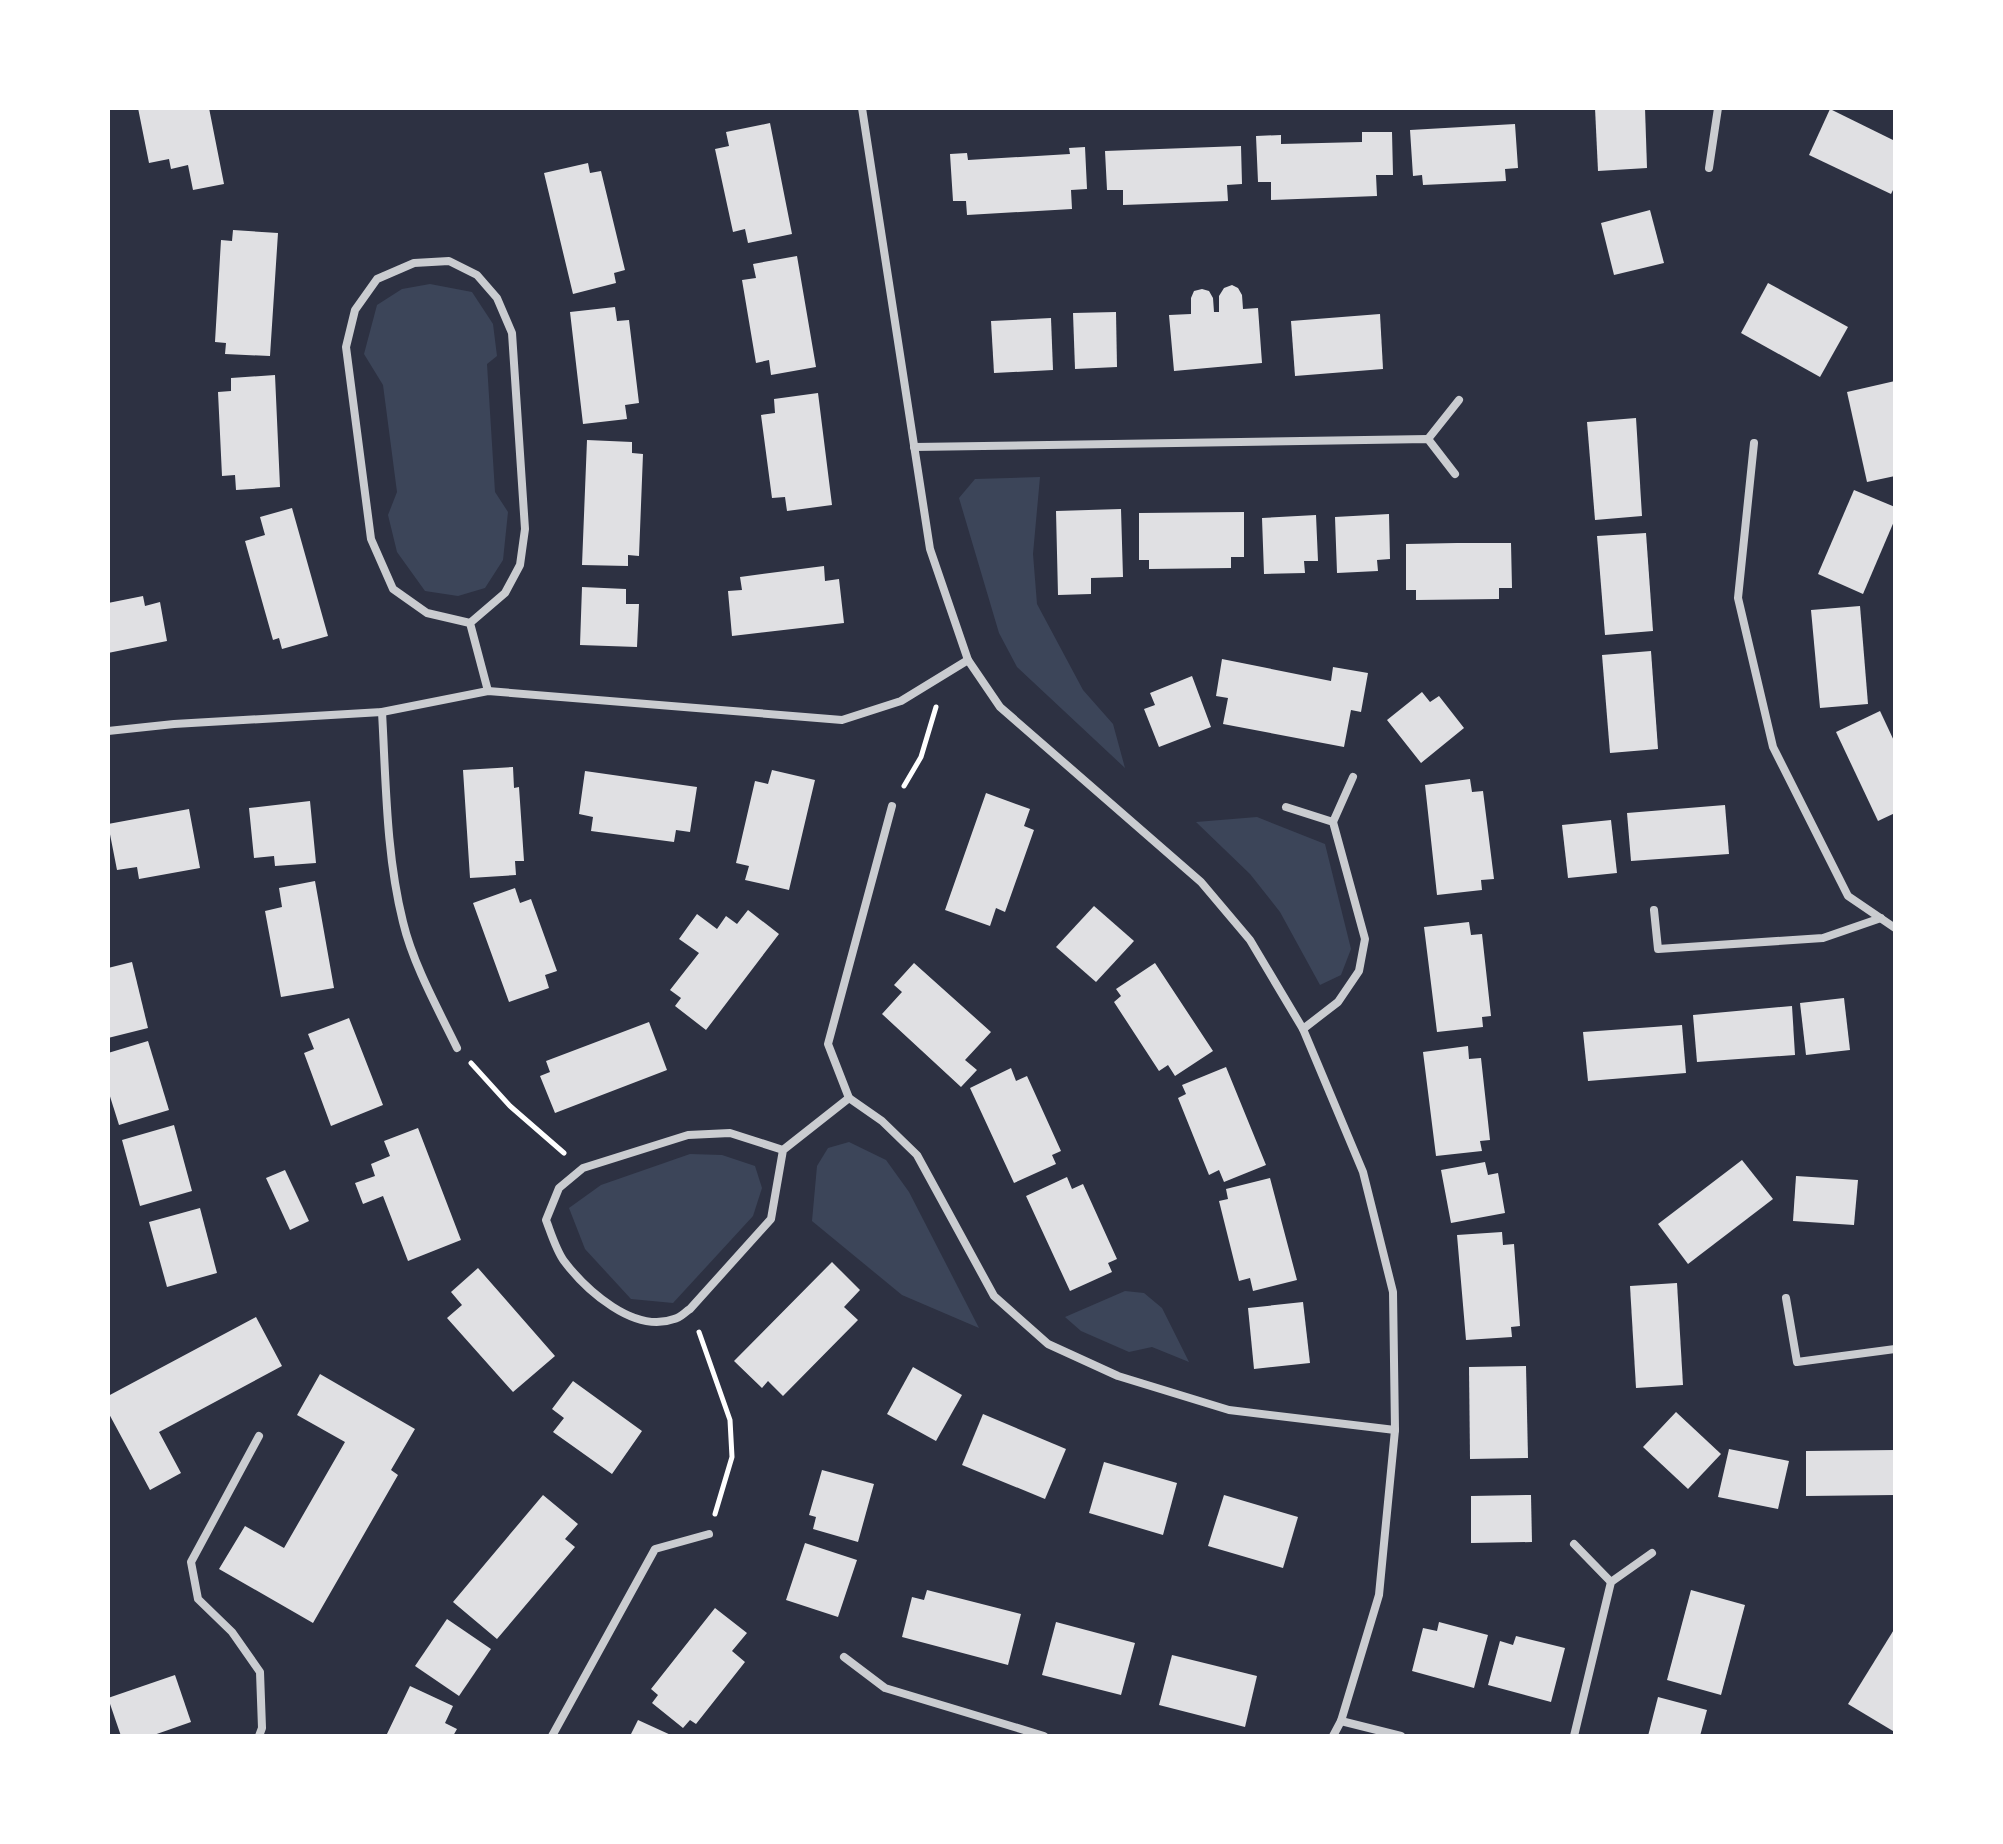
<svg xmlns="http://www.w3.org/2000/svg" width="2003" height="1844" font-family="Merriweather,serif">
<rect width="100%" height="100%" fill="#2d3142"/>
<g fill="#3c4559">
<polygon points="430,284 472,292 493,324 497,356 487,364 495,492 508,512 503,560 485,588 458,596 425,591 397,552 388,515 397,492 383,385 364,354 377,305 402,289"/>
<polygon points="1040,477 1033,554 1037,604 1083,690 1113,724 1125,768 1017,667 999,633 959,498 975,479"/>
<polygon points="1257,817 1325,844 1351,949 1341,975 1320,985 1280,912 1250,874 1196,822"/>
<polygon points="849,1142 886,1160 909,1192 979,1328 902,1295 812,1221 817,1166 828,1148"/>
<polygon points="690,1154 722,1155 755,1166 762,1188 753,1216 673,1303 631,1299 585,1249 569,1208 601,1185"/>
<polygon points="1125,1291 1144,1293 1162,1308 1189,1362 1152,1347 1129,1352 1081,1331 1065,1317"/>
</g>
<g fill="#e0e0e3">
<polygon points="138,108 209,108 224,184 193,190 188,165 171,169 169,159 149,163"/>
<polygon points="1595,108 1645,108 1647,168 1598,171"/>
<polygon points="1830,109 1895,141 1895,186 1891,194 1809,155"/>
<polygon points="770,123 792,234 748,243 745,229 733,232 715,149 729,146 726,132"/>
<polygon points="1515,124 1518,168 1505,169 1506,181 1423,185 1422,175 1413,176 1410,130"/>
<polygon points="1362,132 1392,132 1393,175 1376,175 1377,196 1271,200 1271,182 1258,182 1256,136 1281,135 1281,144 1362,142"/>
<polygon points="1241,146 1242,184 1227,185 1228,201 1123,205 1123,190 1107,190 1105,151"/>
<polygon points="1085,147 1087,189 1071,190 1072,209 967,215 966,201 953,201 950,154 967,153 968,160 1070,154 1069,148"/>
<polygon points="588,163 590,173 601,171 625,270 614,273 616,283 573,294 544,173"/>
<polygon points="1650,210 1664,263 1614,275 1601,223"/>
<polygon points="233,230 278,233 270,356 225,354 226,343 215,342 221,240 232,241"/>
<polygon points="797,256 816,367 771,375 769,360 756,363 742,280 756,278 753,264"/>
<polygon points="1768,283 1848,327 1820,377 1741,333"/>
<polygon points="1232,285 1238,288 1242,295 1243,309 1258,308 1262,363 1174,371 1169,315 1191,314 1191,298 1194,291 1202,289 1209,291 1213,298 1214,312 1219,312 1219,296 1224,288"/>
<polygon points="615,307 617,321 629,320 639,403 625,405 627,419 583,424 570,312"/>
<polygon points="1116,312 1117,367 1075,369 1073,313"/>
<polygon points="1380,314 1383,369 1295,376 1291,321"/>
<polygon points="1051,318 1053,370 994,373 991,321"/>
<polygon points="275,375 280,487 236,490 235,475 222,476 218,392 231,391 231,378"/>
<polygon points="1895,381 1895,476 1867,482 1847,392"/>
<polygon points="818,393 832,505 787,511 785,497 772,498 761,415 775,413 774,399"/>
<polygon points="1636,418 1642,516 1595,520 1587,422"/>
<polygon points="587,440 632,442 632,453 643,454 639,556 628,555 628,566 582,565"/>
<polygon points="1854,490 1895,507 1895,519 1863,594 1818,574"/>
<polygon points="292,508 328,636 282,649 279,638 273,640 245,541 265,535 260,517"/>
<polygon points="1121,509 1123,577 1091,578 1091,594 1058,595 1056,511"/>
<polygon points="1244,512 1244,557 1231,557 1231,568 1149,569 1149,560 1139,560 1139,513"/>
<polygon points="1389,514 1390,559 1377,560 1378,571 1337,573 1335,517"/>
<polygon points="1316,515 1318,561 1304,561 1305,573 1264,574 1262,518"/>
<polygon points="1646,533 1653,631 1605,635 1597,536"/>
<polygon points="1457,543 1511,543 1512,588 1499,588 1499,599 1416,600 1416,590 1406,590 1406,544"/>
<polygon points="824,566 825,581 839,579 844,623 732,636 728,591 742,590 740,577"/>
<polygon points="582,587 626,589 626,604 639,604 637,647 580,645"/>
<polygon points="143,596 145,606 160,602 167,641 108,653 108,603"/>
<polygon points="1860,606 1868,704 1820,708 1811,610"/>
<polygon points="1651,651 1658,749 1610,753 1602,655"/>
<polygon points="1222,659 1331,681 1333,667 1368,673 1361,712 1351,710 1344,747 1223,724 1228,698 1216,696"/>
<polygon points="1192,676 1211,727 1159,747 1144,709 1155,705 1150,693"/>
<polygon points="1422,692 1430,702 1439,696 1464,728 1421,763 1387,720"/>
<polygon points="1880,711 1895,743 1895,813 1878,821 1836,732"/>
<polygon points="513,767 514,788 519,787 524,861 515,861 516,875 470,878 463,770"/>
<polygon points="772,770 815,780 789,890 745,880 749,866 736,863 755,781 768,784"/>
<polygon points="585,771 697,787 690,832 676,830 674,842 591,831 593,817 579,814"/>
<polygon points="1470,779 1472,792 1483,791 1494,879 1481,880 1482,890 1437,895 1425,785"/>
<polygon points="986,793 1030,809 1024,826 1034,830 1005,912 996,908 990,926 945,910"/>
<polygon points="310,801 316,863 275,866 274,856 254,858 249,808"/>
<polygon points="1725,805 1729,854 1631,861 1627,813"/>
<polygon points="189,809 200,868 139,879 137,867 117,870 108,824"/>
<polygon points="1611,820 1617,873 1568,878 1562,825"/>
<polygon points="315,881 334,988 281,997 265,911 282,907 279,888"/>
<polygon points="515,888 520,903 531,899 557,971 545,975 549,988 509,1002 473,903"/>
<polygon points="1094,906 1134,941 1096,982 1056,947"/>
<polygon points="748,910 779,934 706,1030 675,1006 681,998 670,990 699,953 679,939 697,914 717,929 726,916 737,924"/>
<polygon points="1469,922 1471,935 1482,934 1491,1016 1482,1017 1483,1027 1437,1032 1424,927"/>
<polygon points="132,962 148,1028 108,1038 108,968"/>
<polygon points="914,963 991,1032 965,1060 977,1070 961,1087 882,1014 902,992 894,985"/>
<polygon points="1155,963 1213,1051 1175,1076 1168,1065 1159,1071 1114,1002 1121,996 1116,989"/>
<polygon points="1844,998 1850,1050 1806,1055 1800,1003"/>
<polygon points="1792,1006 1795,1055 1697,1062 1693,1015"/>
<polygon points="349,1018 383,1105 331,1126 304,1053 314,1049 308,1034"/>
<polygon points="649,1022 667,1070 555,1113 540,1076 550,1072 546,1061"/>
<polygon points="1682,1025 1686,1073 1588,1081 1583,1032"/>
<polygon points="148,1041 169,1110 119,1125 108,1090 108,1053"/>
<polygon points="1468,1046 1469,1059 1481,1058 1490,1140 1480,1141 1482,1151 1436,1156 1423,1052"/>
<polygon points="1226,1067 1266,1165 1224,1182 1219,1170 1209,1175 1178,1098 1186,1094 1182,1085"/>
<polygon points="1011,1068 1016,1081 1027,1076 1061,1151 1052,1155 1056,1164 1014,1183 970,1088"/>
<polygon points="174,1125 192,1191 140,1206 122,1140"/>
<polygon points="418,1128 461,1240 408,1261 383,1196 363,1204 355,1183 375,1176 371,1164 390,1156 384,1141"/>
<polygon points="1742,1160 1773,1199 1688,1264 1658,1224"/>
<polygon points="1485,1162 1488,1175 1498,1173 1505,1213 1451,1223 1441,1170"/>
<polygon points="285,1170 309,1221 290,1230 266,1178"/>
<polygon points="1796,1176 1858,1180 1854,1225 1793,1221"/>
<polygon points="1067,1177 1072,1189 1083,1184 1117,1259 1108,1263 1112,1272 1070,1291 1026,1196"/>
<polygon points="1270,1178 1297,1280 1253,1291 1250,1278 1239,1281 1219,1201 1228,1199 1226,1189"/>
<polygon points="200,1208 217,1273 167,1287 149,1222"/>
<polygon points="1502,1232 1503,1245 1514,1244 1520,1326 1511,1327 1512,1337 1466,1340 1457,1235"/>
<polygon points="832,1262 860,1290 844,1307 858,1320 783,1396 768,1381 762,1388 734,1361"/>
<polygon points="478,1268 555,1356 513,1392 447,1318 462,1305 451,1292"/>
<polygon points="1677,1283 1683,1385 1636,1388 1630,1286"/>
<polygon points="1303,1302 1310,1363 1254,1369 1248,1308"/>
<polygon points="256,1317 282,1366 159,1432 181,1473 150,1490 108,1412 108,1396"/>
<polygon points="1526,1366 1528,1458 1470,1459 1469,1367"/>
<polygon points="913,1367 962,1395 936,1441 887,1414"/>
<polygon points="320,1374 415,1429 391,1470 398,1475 313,1623 219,1569 245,1526 284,1548 345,1442 297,1415"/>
<polygon points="573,1381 642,1431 612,1474 553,1432 564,1418 552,1409"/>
<polygon points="1676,1412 1721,1454 1688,1489 1643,1447"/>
<polygon points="983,1414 1066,1449 1045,1499 962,1465"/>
<polygon points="1729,1449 1789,1461 1778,1509 1718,1497"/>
<polygon points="1895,1450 1895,1495 1806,1496 1806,1451"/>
<polygon points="1104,1462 1177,1483 1163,1535 1089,1513"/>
<polygon points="822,1470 874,1484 858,1542 813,1529 816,1517 809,1515"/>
<polygon points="543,1495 578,1524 565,1539 575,1547 497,1639 453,1602"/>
<polygon points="1224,1495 1298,1517 1283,1568 1208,1546"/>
<polygon points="1531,1495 1532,1542 1471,1543 1471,1496"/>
<polygon points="805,1543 857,1560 838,1617 786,1600"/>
<polygon points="927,1590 1021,1614 1008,1665 902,1637 912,1597 924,1600"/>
<polygon points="1691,1590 1745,1605 1721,1695 1667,1680"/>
<polygon points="715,1608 747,1633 732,1651 745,1662 696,1724 690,1720 683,1728 652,1703 658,1695 651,1689"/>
<polygon points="447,1619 491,1649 459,1696 415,1666"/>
<polygon points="1056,1622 1135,1643 1121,1695 1042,1675"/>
<polygon points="1439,1622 1488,1635 1474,1688 1412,1671 1423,1628 1437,1631"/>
<polygon points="1895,1628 1895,1728 1893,1731 1848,1704"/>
<polygon points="1516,1636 1565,1648 1551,1702 1488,1685 1500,1641 1513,1645"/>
<polygon points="1172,1655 1257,1676 1245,1727 1159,1705"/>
<polygon points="175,1675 191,1722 151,1736 121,1736 108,1698"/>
<polygon points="410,1686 453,1706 445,1723 457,1729 453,1736 386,1736"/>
<polygon points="1658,1697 1707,1710 1700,1736 1648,1736"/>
<polygon points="638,1720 673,1736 630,1736"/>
</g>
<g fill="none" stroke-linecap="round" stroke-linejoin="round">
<g stroke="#fff" stroke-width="5">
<polyline points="904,786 921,757 936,707"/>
<polyline points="471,1063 510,1106 564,1153"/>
<polyline points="699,1332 730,1420 732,1457 715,1514"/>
</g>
<g stroke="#caccd0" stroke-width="8">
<polyline points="862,108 930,549 968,660 1000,707 1201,882 1250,940 1303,1029 1363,1172 1393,1292 1395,1430 1379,1595 1341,1721 1333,1736"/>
<polyline points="1709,168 1718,108"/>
<polyline points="1428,439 1459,400"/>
<polyline points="1754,443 1738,598 1773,747 1848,896 1895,928"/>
<polyline points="914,447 1428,439 1455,474"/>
<polyline points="470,623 505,593 520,565 525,529 512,333 497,298 477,275 449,261 414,263 377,279 355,310 346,347 371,539 393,589 427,613 470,623 488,691"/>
<path d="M382,712C386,782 386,854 403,922C413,964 438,1009 457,1048"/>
<polyline points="108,731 174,724 382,712 488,691 842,720 901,701 968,660"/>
<polyline points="892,806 828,1044 849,1098 882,1121 917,1155 994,1296 1048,1344 1118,1376 1229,1410 1395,1430"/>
<polyline points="1286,807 1333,822 1365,939 1359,971 1338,1002 1303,1029"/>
<polyline points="1333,822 1353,777"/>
<polyline points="1654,910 1658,949 1823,938 1881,918"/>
<path d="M783,1150L730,1133L688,1135L583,1168L559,1188L546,1220C551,1233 556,1250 564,1261C586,1290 634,1334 674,1319C680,1318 685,1312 690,1309L771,1219L783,1150L849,1098"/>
<polyline points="1786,1298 1797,1362 1895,1349"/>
<polyline points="259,1436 191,1562 198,1599 232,1632 260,1672 262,1728 259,1736"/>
<polyline points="1574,1544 1611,1582"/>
<polyline points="844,1657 885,1688 1044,1736"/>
<polyline points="1341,1721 1401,1736"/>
<polyline points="552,1736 655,1549 709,1534"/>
<polyline points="1574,1736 1611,1582 1652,1553"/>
</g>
</g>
<rect width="2003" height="1844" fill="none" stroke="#ffffff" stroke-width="220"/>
</svg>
